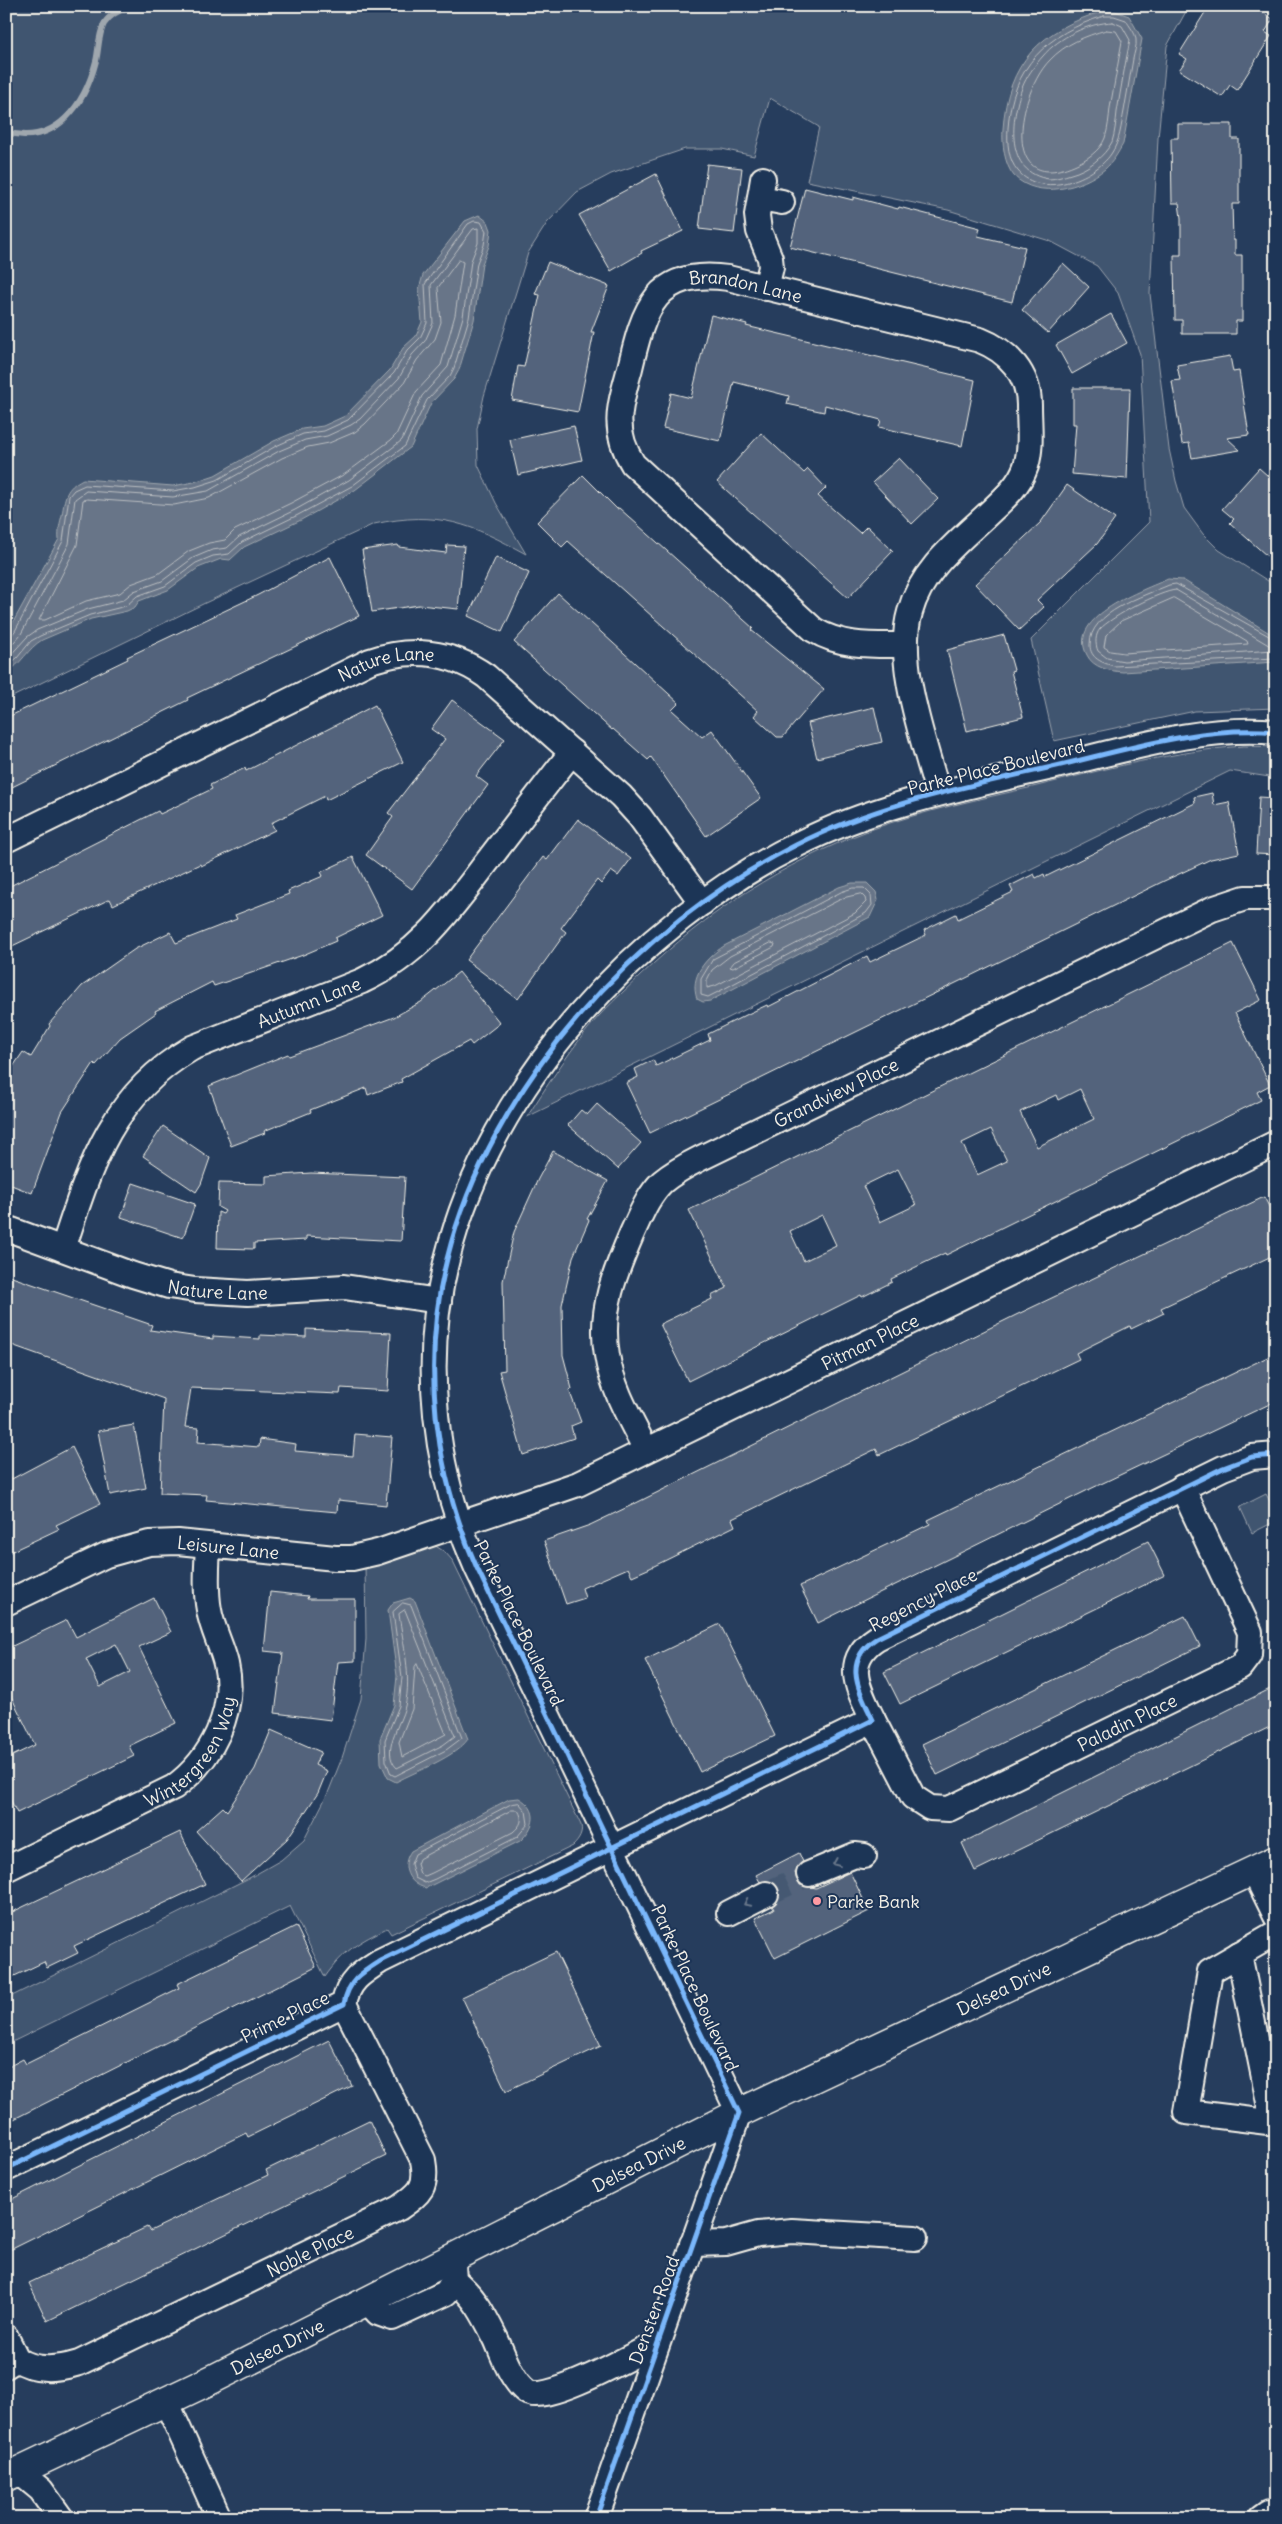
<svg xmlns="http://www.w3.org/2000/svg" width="1282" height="2524" font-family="Delius,sans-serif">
<rect width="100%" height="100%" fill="#263d5d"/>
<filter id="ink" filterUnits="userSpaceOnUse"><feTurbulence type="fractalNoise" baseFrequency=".02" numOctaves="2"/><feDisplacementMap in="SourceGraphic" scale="10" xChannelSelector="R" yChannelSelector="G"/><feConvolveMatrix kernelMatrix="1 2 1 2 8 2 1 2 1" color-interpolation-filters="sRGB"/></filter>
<g filter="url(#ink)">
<g fill="#40546f" stroke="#9aa2ac">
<path d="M6,6H1189L1167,46L1158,138L1150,294L1169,449L1176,481L1184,508L1203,534L1219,550L1276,586V708L1195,711L1054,741L1031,640L1149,522L1140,354L1118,293L1097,266L1050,241L948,210L807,181L819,127L770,98L754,156L722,149H685L611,174L577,192L547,223L528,253L484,396L477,429L478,465L496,503L526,554C471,524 439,510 374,524L205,603L6,700Z"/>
<path d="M1244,746L1276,747V778L1230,771L527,1117C546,1087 565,1058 587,1030C602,1011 622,993 640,976C707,912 783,863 870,830C924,810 981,799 1037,786C1105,769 1174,751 1244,746Z"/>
<polygon points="1266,1494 1276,1513 1276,1521 1252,1533 1240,1507"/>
<path d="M434,1545L445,1552L452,1560L581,1825C583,1834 579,1840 573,1846L391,1934L387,1928C359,1942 344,1950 325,1977L290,1906L6,2045V1999L251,1877L281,1860L304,1840L328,1793L342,1758L361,1699L366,1639L365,1563Z"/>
</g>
<g fill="#677588" stroke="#9fa7ae">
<path d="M1103,11H1115L1129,16L1142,39L1123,144C1118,153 1113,162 1105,169C1082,188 1038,200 1014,176C1004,164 1002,143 1003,129C1007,62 1041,30 1103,11Z"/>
<path d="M479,215L488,222L491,230L489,246L482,264L474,320L459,370L454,379L431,403L411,447L355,490L301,520L244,547L230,560L221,559L198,568L168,590L139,601L135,607L127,611L91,619L42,640C28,648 21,665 6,673V635L59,539C58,530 60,523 62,515C65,497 65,488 83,479L173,486L194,482L215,475L274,441L302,429L323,426L345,416L390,370L403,348L416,336L422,322L419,289L423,275L465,221Z"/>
<path d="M1168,579L1183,580L1276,637V662L1123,672C1110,671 1093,668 1087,655C1066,616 1144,590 1168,579Z"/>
<path d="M852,883H867L876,892L878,900L870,917L710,1001L703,1002L697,999C689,976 706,958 724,946L839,887Z"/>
<path d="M410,1598L415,1601L468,1739C456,1757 416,1771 396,1782L388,1778L381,1763L380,1739L394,1705L397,1676L388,1610L393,1603Z"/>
<path d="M519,1798C540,1810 535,1827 520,1841L426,1888C408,1884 400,1866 411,1851L509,1799Z"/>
</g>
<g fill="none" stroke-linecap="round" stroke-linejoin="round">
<g stroke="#bcbfc2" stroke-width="1">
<path d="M1104,16H1114L1126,20C1129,26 1136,33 1136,40C1137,46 1134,53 1133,59C1130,76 1127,94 1124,111C1121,126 1120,141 1111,154C1094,179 1041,199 1018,171C1008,160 1007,142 1008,128C1012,67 1047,33 1104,16Z"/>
<path d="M1113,22L1122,26L1130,40C1125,64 1121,88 1117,112C1116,121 1115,133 1112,142C1104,157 1087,170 1071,174C1064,176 1056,179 1049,179C1004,173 1011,119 1022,88C1026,77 1035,65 1043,56C1059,37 1088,23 1113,22Z"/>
<path d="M1106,30L1116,31L1122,41C1118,63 1114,86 1110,108C1109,118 1108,129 1105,138C1100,151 1086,160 1074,165C999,197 1018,92 1050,60C1065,44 1085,36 1106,30Z"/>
<polygon points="459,260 463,262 455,315 441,365 416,392 396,435 391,440 345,474 291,503 235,530 225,540 209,543 189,551 158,574 131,584 120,593 86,601 45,620 39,620 77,545 83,500 87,499 174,505 209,498 282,458 308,447 329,443 355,432 365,424 404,383 417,360 435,339 441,322 438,288"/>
<path d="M1176,590L1272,647L1273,650L1124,661L1107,658L1098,651C1095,644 1095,635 1100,629C1111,617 1160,591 1176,590Z"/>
<polygon points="1174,598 1247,641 1248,644 1124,653 1110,651 1104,647 1106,635 1121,621"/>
<polyline points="6,637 11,636 15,631 63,541 69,496 74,490 85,485 173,491 195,487 217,480 276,446 303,434 324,431 348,420 394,373 407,351 420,338 427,323 425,284 468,224 474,221 481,222 486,231 484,245 477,263 469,318 454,368 450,376 427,400 405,446 352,486 298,515 242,542 229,554 213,556 196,563 165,586 137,596 126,606 90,615 40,636 31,641 17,658 6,667"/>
<path d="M1276,640L1176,584L1169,585C1144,596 1089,612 1090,645C1090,658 1102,663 1114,666L1276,658"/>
<polyline points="6,644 14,642 21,634 69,544 75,499 86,491 173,497 208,491 279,451 305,440 327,436 351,425 360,419 399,378 412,355 425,341 433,323 431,285 473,229 478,228 478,243 471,261 463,317 448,367 422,396 402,440 396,445 349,480 295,510 239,537 227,548 212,550 193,558 162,581 134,591 123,600 88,609 37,630 27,637 6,660"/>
<polygon points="853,888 864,888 871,895 872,905 866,913 718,992 708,997 701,995 701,979 713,959 841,892"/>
<polygon points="861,894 865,898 866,902 855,913 715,986 707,988 707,980 712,970 730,956 843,898"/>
<polygon points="771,943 775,944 774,947 733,968 730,967 734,962"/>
<polygon points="403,1603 411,1605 462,1738 446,1750 395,1776 391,1774 386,1761 385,1740 399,1706 402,1677 393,1612"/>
<path d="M405,1610L455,1736L443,1745L397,1768C380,1752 401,1724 405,1706C412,1675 403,1645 399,1614Z"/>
<polygon points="417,1664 446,1734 402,1757 399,1742 412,1709 415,1667"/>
<polygon points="519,1803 526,1811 528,1824 517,1837 435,1879 425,1883 415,1878 411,1864 415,1854 511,1804"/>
<path d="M512,1810H518C524,1820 521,1825 513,1832L432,1873L425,1876L420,1874L417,1864L419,1859Z"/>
</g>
<path stroke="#9fa7ae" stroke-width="6" d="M6,132C56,147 85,104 96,61C99,49 98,36 104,24C110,14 121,9 132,6"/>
</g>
<g fill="#52647b" stroke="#f4f1e8" fill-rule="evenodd">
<polygon points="1209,6 1253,6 1273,19 1265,32 1271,36 1237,90 1230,85 1222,97 1179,70 1187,59 1179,54"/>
<polygon points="1178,124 1232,124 1232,139 1239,139 1239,204 1232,204 1233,240 1235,240 1235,255 1242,255 1242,321 1236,321 1236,334 1182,334 1182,320 1175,320 1174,255 1181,255 1181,218 1179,203 1172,203 1171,138 1178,138"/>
<polygon points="707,164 742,168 734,233 699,229"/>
<polygon points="656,174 683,231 641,251 642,253 611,271 579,215"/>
<polygon points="805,188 853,200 853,197 898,209 899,207 980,228 978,236 1025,247 1012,302 790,247"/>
<polygon points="548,262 609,286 591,332 594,332 578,412 512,400 518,366 524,367 540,295 535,294"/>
<polygon points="1063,263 1089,287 1048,333 1022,310"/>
<polygon points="1111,314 1127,343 1072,374 1056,345"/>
<polygon points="711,315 747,324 746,326 975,380 962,446 879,427 881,420 825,405 824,412 787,404 789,396 734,382 720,441 663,428 671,393 691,398"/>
<polygon points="1230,356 1233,372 1239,371 1249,435 1227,438 1240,450 1192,458 1189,443 1182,444 1172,381 1180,380 1177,365"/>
<polygon points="1073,388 1130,388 1127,479 1072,474 1076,424 1073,424"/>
<polygon points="574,426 582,460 518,475 510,440"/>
<polygon points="761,433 804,473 808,469 826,488 818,496 860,533 867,526 893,551 848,598 717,482"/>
<polygon points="899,458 938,499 912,524 873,482"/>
<polygon points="1259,468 1276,483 1276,564 1230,523 1234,519 1222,509"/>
<polygon points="583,475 617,509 619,508 753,628 751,630 824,689 783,737 777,737 754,716 758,711 568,541 562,547 537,522"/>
<polygon points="1067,485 1115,519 1097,544 1037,600 1044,607 1019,630 975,584 1041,522"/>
<polygon points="398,545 399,547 446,553 447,545 464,546 458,609 419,605 372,612 362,550"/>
<polygon points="330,557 359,616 187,698 188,700 6,790 6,718 128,659 127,657 258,595"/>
<polygon points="496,557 529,573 502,632 468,616"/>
<polygon points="558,593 679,703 672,710 702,737 712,730 761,798 706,836 651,757 648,760 613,729 612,730 514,642"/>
<polygon points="1004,635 1014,670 1011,671 1023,717 967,731 947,650"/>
<polygon points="452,700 505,739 476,776 488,785 412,889 366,855 393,817 388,813 445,739 431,729"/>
<polygon points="375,705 403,762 326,800 325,796 271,823 275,830 201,866 200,864 113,905 110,899 6,949 6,888 158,811 160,814 212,789 210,785 245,768 246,771"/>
<polygon points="874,707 882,742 817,758 808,723"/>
<polygon points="1212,793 1214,805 1229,802 1239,853 1211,859 1164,881 650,1133 626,1083 638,1077 635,1069 653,1060 656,1066 710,1040 708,1034 750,1013 767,1005 768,1007 867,956 870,962 926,935 924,930 956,914 958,919 1013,892 1010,886 1034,874 1036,878 1044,874 1045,877 1195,803 1194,797"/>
<polygon points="1259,797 1276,798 1276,855 1256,854"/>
<polygon points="578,819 631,859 618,876 611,871 601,884 597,880 561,928 566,932 518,999 466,960 543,857 547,860"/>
<polygon points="353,857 382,915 335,938 336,941 303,955 214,986 212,982 155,1011 156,1013 120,1038 96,1065 94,1063 62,1112 32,1193 6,1183 6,1077 23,1052 31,1057 50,1026 49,1024 82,986 135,949 170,932 176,943 237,919 235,915 289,894 288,891 323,876 321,872"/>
<path d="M1233,943L1261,1000L1235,1013L1270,1085L1257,1092L1261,1100L946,1255L945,1253L891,1279L892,1282L862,1297L861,1295L688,1381L660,1324L712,1299L711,1296L727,1288L689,1210ZM1080,1089L1094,1119L1037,1147L1020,1112L1056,1095L1058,1100ZM991,1129L1007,1161L977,1175L962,1143ZM898,1169L916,1205L880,1222L863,1186ZM822,1215L836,1245L804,1261L790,1231Z"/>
<polygon points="459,972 500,1023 472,1045 469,1041 401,1079 402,1082 368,1095 366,1088 310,1110 311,1112 264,1131 265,1133 231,1146 209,1086 288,1054 289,1056 394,1017 421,1002"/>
<polygon points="597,1104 641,1143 618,1169 568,1125 581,1110 587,1115"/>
<polygon points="163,1126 210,1158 201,1184 196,1192 143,1156"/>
<polygon points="553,1151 608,1181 587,1219 589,1220 573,1257 562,1305 563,1355 572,1389 569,1390 581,1422 571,1426 574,1438 523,1455 499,1371 505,1370 503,1281 514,1232 538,1179"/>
<polygon points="311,1173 405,1177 401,1241 306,1236 306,1240 254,1243 254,1249 217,1248 218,1212 223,1214 225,1211 218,1207 219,1183 266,1184 266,1176"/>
<polygon points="133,1183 195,1204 183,1238 121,1217"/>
<polygon points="1264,1197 1276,1220 1276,1254 1161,1308 1164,1313 1131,1329 1130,1326 1076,1353 1079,1359 879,1455 876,1449 732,1519 735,1526 648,1569 632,1576 628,1568 582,1588 585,1598 566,1604 544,1541 590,1525 632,1505 1016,1315"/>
<polygon points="6,1275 152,1325 150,1330 213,1339 213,1336 260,1339 260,1335 306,1337 306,1329 391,1333 388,1391 341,1388 340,1394 191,1388 185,1427 199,1428 198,1442 259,1447 260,1439 296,1444 295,1451 353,1456 355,1434 392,1437 386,1505 338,1500 337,1512 206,1500 207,1495 160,1493 164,1399 6,1343"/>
<polygon points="1276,1353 1276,1401 1086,1491 818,1623 800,1586 930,1524 928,1520"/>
<polygon points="134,1425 146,1488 110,1495 98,1431"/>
<polygon points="72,1447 100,1504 56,1525 59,1529 6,1554 6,1482"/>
<polygon points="1148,1541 1165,1575 900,1704 884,1672"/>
<polygon points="270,1592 308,1596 307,1599 355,1599 355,1661 338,1662 331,1720 275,1713 283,1653 264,1651"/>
<path d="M154,1598L171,1632L139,1647L176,1723L129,1746L134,1756L17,1813L6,1791V1759L35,1745L6,1686V1649L67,1620L76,1637ZM116,1644L130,1672L100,1687L86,1659Z"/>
<polygon points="1185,1616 1200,1646 937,1775 922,1744"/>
<polygon points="720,1624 775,1736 700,1772 645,1660"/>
<polygon points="1276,1686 1276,1724 975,1871 962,1843"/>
<polygon points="271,1730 321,1752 315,1765 327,1771 318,1793 287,1839 241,1881 196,1831 223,1807 227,1811 255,1769"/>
<polygon points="180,1832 205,1884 74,1946 78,1953 47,1968 44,1962 6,1980 6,1915"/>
<polygon points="799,1853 803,1862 798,1866 795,1873 800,1885 816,1888 850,1872 869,1911 775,1958 755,1918 774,1909 772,1906 780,1895 778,1888 773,1882 760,1882 756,1875"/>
<polygon points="296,1926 316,1967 6,2123 6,2068 23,2059 26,2064 179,1988 177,1984"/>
<polygon points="556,1952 601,2046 506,2091 462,1997"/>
<polygon points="329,2040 352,2086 248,2137 246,2133 6,2252 6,2202"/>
<polygon points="369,2120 386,2156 47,2321 29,2283 147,2227 150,2231 268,2175 266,2170"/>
</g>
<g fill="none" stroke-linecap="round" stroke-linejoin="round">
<polyline stroke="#455872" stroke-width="24" stroke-dasharray="24 12" stroke-linecap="butt" points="766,1894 809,1874"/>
<g stroke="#f4f1e8" stroke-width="28">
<g id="minor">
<polyline points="763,179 757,215 759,231 770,258 771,267 766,288"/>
<polyline points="760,198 782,202"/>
<path id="s1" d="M904,645C873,645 842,647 814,630L633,464C611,429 620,405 630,368C644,309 655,268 728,278L980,340C1008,351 1029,374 1029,405C1029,425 1032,447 1026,466C1020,484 1006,497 992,510C961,540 922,568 910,612C895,663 924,741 938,793"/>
<path id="s2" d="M6,840L370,661C411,647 451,651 486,676L621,796L640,817L702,903"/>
<path id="s3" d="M6,1228L133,1275L169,1286L195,1290L248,1293L344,1287L439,1301"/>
<path id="s4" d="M63,1249C90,1166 111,1095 192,1048L362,981C422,953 451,909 490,858C517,823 544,787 572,752"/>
<path id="s5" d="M646,1450C631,1420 612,1389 607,1355C599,1310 615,1272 633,1231C641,1214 648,1196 662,1182C674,1172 687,1165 701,1158L1212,909L1245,898H1276"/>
<path id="s6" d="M6,1603L106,1555L149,1543L178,1542L335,1558H352L378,1552L578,1484L1276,1143"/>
<path id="s7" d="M873,1720L913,1797L930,1808L949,1809L1240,1667L1249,1655L1250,1632L1182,1487"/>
<path id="s8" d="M6,1869L174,1787C211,1760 237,1711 226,1664C222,1646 212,1629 209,1610C205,1589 207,1567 208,1546"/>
<polyline points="1254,1871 1276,1916"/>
<polyline points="809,1874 855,1855 864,1856"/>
<polyline points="729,1913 766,1894"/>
<polyline points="1276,1933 1210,1971 1186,2112 1276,2123"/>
<polyline points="1239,1954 1273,2122"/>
<path d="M6,2169L344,2004C348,1981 361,1973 380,1961L873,1720C859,1690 841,1661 877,1638L1223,1468L1252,1457L1276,1455"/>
<polyline points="692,2244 726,2243 758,2234 792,2231 915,2238"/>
<path d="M454,2280C476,2298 484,2315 496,2339C504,2357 511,2380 527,2392C546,2405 635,2354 657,2343"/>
<polyline points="367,2301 378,2313 392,2318 446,2293 454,2280 453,2265"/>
<polyline points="6,2337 17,2359"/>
<path id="s9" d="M6,2366L17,2359C35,2372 59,2369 79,2363L399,2208C420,2193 428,2188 423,2160L344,2004"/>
<polyline points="166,2401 219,2518"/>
<polyline points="18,2471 41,2490 61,2518"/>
<path d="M596,2518L739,2113L477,1568C434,1472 421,1362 447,1259C490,1085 638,924 796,845C877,804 965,787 1052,767C1125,750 1201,725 1276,732"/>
<polyline points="1262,2518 1269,2513 1276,2513"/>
</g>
</g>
<g stroke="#f4f1e8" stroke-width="31">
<g id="major">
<path id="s10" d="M6,2477L213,2379L739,2113L1276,1860"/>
</g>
</g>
<use href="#minor" stroke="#1d3557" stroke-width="24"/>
<use href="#major" stroke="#1d3557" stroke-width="28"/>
<g stroke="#1d3557" stroke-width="8">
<g id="cycleway">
<path d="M6,2169L344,2004C348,1981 361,1973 380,1961L873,1720C859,1690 841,1661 877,1638L1223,1468L1252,1457L1276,1455"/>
<path d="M596,2518L739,2113L477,1568C434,1472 421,1362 447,1259C490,1085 638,924 796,845C877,804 965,787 1052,767C1125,750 1201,725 1276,732"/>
</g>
</g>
<use href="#cycleway" stroke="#7ab7fb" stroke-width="5"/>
</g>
<defs><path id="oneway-chevron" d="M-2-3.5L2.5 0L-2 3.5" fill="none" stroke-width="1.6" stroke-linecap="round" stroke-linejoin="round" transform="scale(1.25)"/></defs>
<g stroke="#68778a">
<use href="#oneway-chevron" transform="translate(836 1863) rotate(158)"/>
<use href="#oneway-chevron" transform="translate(747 1903) rotate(153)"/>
</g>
</g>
<circle fill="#ff9aa2" stroke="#1d3557" stroke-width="2" cx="817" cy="1901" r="5"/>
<g text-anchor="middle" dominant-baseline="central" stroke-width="4" stroke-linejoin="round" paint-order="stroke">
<g font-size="18" fill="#f4f1e8" stroke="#1d3557">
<text stroke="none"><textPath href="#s1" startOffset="610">Brandon Lane</textPath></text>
<text stroke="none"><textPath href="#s2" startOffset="421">Nature Lane</textPath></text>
<text transform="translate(996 767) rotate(-14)">Parke Place Boulevard</text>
<text stroke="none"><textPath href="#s4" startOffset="371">Autumn Lane</textPath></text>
<text stroke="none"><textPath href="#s5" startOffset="485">Grandview Place</textPath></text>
<text stroke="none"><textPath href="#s3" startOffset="222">Nature Lane</textPath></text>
<text stroke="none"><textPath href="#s6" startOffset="922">Pitman Place</textPath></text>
<text stroke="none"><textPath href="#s6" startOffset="235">Leisure Lane</textPath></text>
<text transform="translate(923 1600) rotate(-27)">Regency Place</text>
<text transform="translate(519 1623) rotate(64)">Parke Place Boulevard</text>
<text stroke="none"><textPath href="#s7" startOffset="324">Paladin Place</textPath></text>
<text stroke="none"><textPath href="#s8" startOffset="225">Wintergreen Way</textPath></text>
<text transform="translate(695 1988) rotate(65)">Parke Place Boulevard</text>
<text stroke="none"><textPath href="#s10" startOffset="1111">Delsea Drive</textPath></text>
<text transform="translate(285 2017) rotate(-26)">Prime Place</text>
<text stroke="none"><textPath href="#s10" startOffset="706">Delsea Drive</textPath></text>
<text stroke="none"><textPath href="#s9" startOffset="334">Noble Place</textPath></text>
<text transform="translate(654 2310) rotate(-70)">Densten Road</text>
<text stroke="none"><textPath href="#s10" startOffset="301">Delsea Drive</textPath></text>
</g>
<g font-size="18" fill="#f4f1e8" stroke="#1d3557" text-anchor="start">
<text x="827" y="1901">Parke Bank</text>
</g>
</g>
<rect width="1282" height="2524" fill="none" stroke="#1d3557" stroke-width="25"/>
<rect x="12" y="12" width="1257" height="2499" fill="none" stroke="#f4f1e8" stroke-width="2" filter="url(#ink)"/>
</svg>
